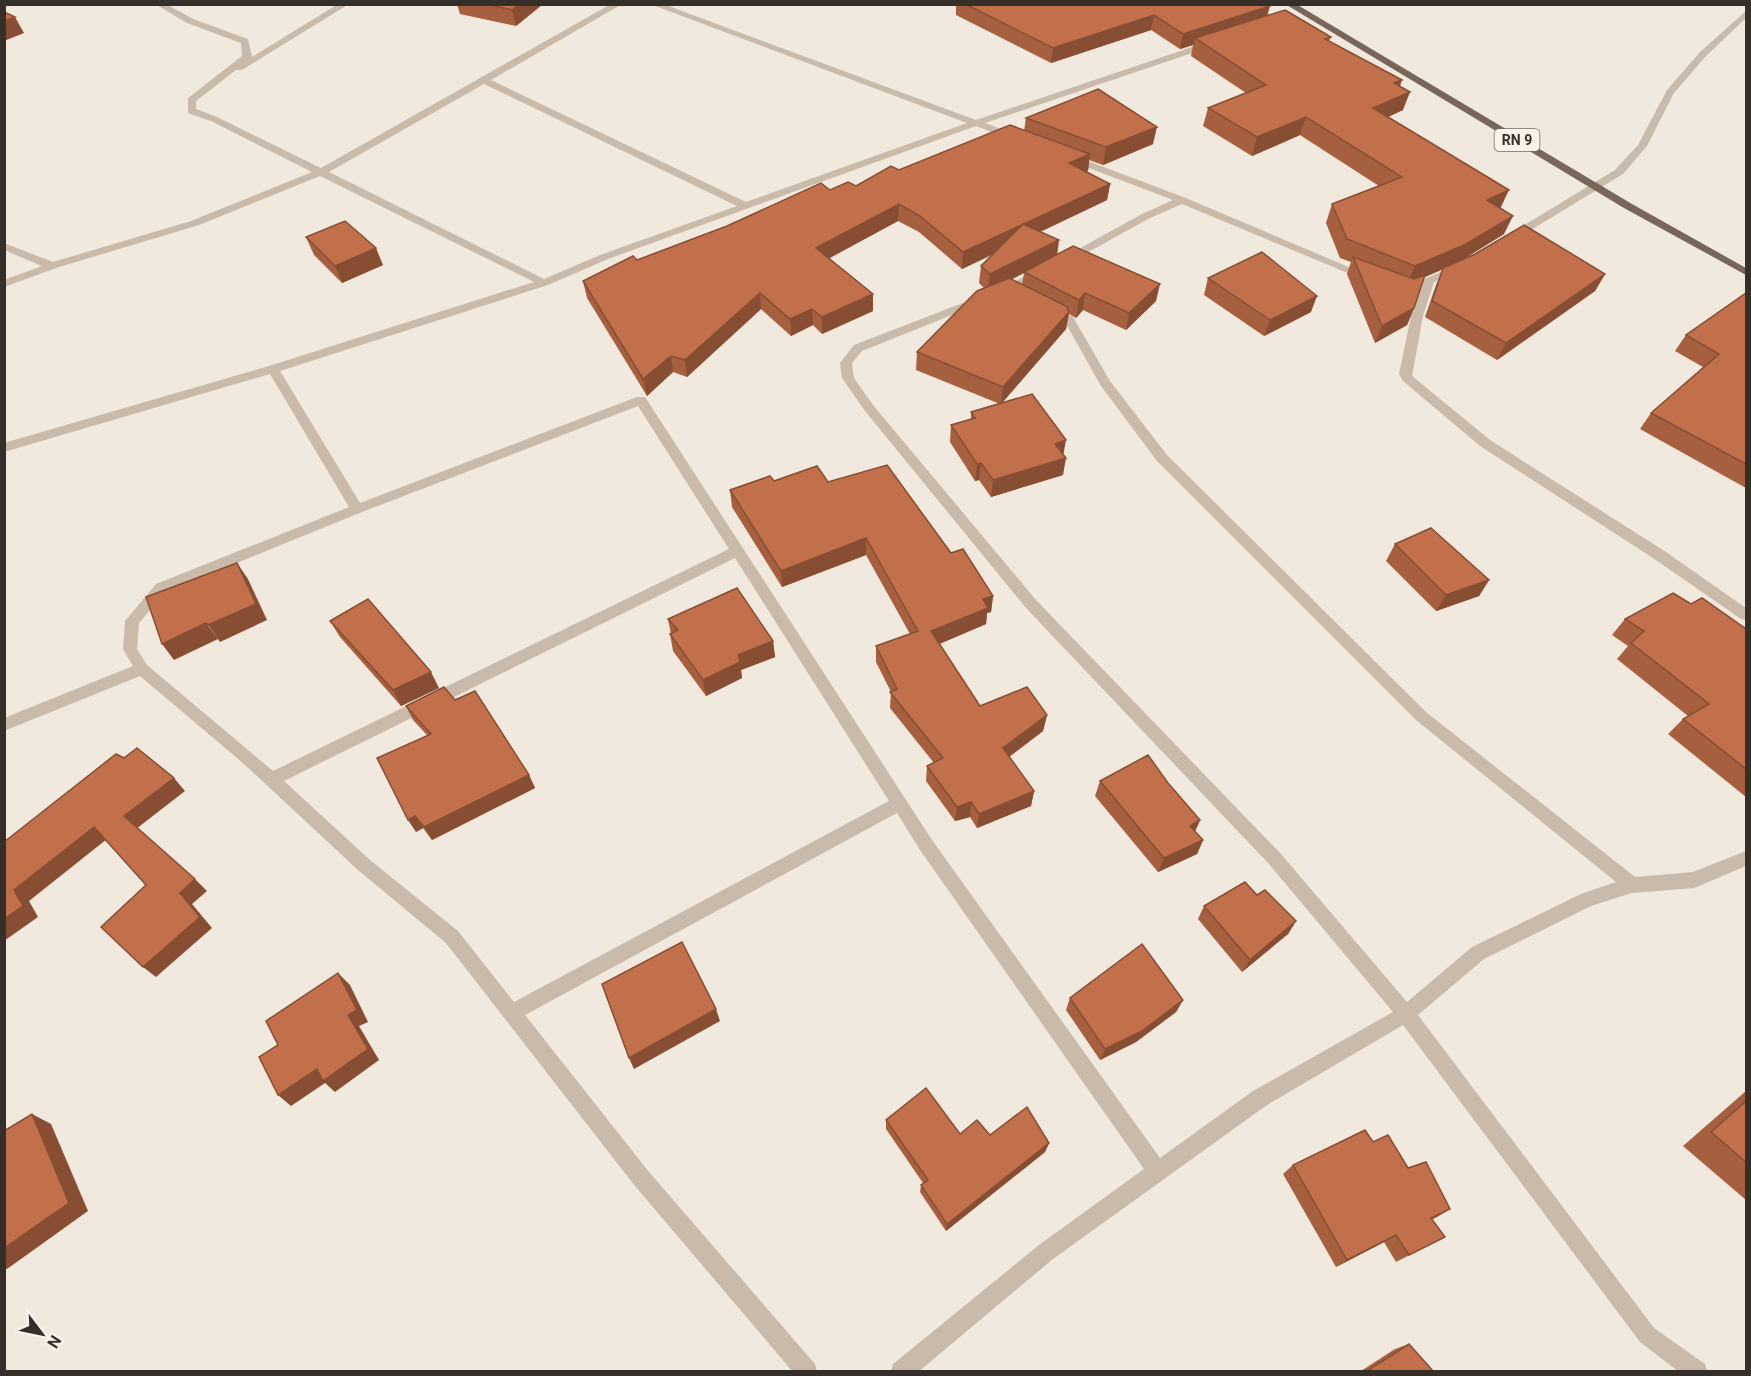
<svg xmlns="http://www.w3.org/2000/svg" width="1751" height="1376" font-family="Roboto,sans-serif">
<rect width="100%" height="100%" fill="#f1e9dd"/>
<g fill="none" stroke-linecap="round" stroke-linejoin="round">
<g fill="#c9baa9" fill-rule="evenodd">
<path d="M155,4H166L193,19L248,39L252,57L338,4H349L242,70H236L196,101V109L217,117L321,168L611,4H622L491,80L746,202L967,123L650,4H663L976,120L1207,42H1213V46L985,123L1020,136V140H1012L976,126L608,259L548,285L280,371L360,503L637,397H645L932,840L1160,1158L1253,1091L1393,1012L1269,864L1026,608L865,411L842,378L840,363L854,345L1004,287L1037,270H1045V274L1012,291L862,351L852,363L854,378L873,405L1036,600L1281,854L1407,1002L1472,947L1581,894L1616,882L1416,720L1157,461L1101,386L1065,322L1045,313V307H1053L1073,317L1110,381L1167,455L1426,712L1635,877L1693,872L1746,851V866L1694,888L1632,893L1591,906L1484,959L1418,1015L1654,1328L1705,1364L1707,1372H1679L1640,1342L1403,1025L1267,1105L1053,1259L918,1372H891L893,1364L1039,1245L1144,1169L920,850L897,813L525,1015L649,1172L815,1364L817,1372H793L635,1186L446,943L358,870L244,764L140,676L4,731V718L133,666L123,649L125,621L156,584L349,507L270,374L4,452V443L269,366L534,282L320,176L199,225L56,268L4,287V280L42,266L4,250V243L53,262L191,221L312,172L211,121L188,113V98L242,56L241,43L187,23ZM484,84L737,206L600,255L544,279L329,172ZM638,406L729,549L273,771L147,665L137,649L139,623L166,592L362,512ZM735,558L889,801L514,1002L458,931L370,860L284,781Z"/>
<polygon points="1746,11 1746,18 1706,56 1674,93 1647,146 1623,174 1516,239 1508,239 1508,235 1615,170 1638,145 1667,90 1700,52"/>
<polygon points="1069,154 1186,198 1372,277 1366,280 1362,279 1182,204 1150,218 1072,261 1064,261 1064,257 1142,214 1173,200 1065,159 1065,155"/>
<polygon points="1457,265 1463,268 1461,270 1434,282 1423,316 1412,376 1490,440 1666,552 1746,608 1746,620 1741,619 1656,560 1480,446 1403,381 1399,374 1411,316 1422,287 1405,293 1399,290"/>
</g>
<polygon fill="#78665b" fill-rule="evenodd" points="1285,4 1296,4 1632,204 1746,268 1746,275 1624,208"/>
</g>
<g fill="#a66040" fill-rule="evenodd">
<polygon points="457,4 543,4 516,26 460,14"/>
<polygon points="956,4 1268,4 1267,16 1331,37 1329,41 1400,86 1403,110 1388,117 1501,208 1504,234 1462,260 1605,274 1595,291 1497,360 1425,317 1436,285 1443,269 1424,277 1414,308 1407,325 1375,343 1347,274 1351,262 1340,258 1326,223 1332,204 1379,186 1300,135 1252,156 1203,126 1208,108 1246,93 1191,56 1193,45 1180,49 1151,30 1051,63 956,15"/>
<path d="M1026,118L1153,144L1103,165L1089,160L1088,171L1086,172L1110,184L1107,200L1040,232L1057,255L1156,301L1126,330L1083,310L1076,318L1069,314L1066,329L1002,403L1064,455L1063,475L991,497L979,480L975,481L950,442L951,425L971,419V412L1000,404L916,370L917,352L984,288L979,283L981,266L993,254L962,269L919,232L898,221L829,258L873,294V311L822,334L813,325L791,336L761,309L687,377L673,372L647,396L587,298L583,281L637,260L830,190L856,186L899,170L1024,131ZM1024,273L1022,285L1012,279Z"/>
<polygon points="306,237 383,265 342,283 314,255"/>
<polygon points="1208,278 1311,312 1264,336 1204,295"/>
<polygon points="1746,293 1746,488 1640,429 1651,413 1703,367 1675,351 1686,335"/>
<polygon points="774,481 828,482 951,553 993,596 991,612 987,613 986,624 939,644 980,706 1047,715 1043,731 1009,757 1034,791 1031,806 977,828 970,817 955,821 926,781 927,766 934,763 890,708 891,692 876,662 876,646 910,634 866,555 782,587 732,507 730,490"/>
<polygon points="1395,544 1489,580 1479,596 1436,611 1386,561"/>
<polygon points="1691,604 1746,629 1746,797 1668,734 1683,719 1688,716 1617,659 1628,646 1612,635 1625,619"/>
<polygon points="668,619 773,641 775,657 741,670 742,678 706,696 673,651 670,634 671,634"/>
<polygon points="330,621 439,688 401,706 340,637"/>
<polygon points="455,700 529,775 535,788 432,840 423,828 416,832 427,735 413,720 406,706"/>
<polygon points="1100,781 1200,820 1195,831 1203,840 1197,854 1158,872 1095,796"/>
<polygon points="1257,895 1296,921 1288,934 1242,972 1198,919 1204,906"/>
<polygon points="1070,998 1183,1000 1176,1012 1136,1042 1100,1060 1066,1010"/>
<polygon points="1746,1091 1746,1200 1683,1146"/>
<polygon points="886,1120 960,1134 990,1135 1049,1143 1045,1152 946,1231 920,1192 921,1185 923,1183 886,1129"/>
<polygon points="1373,1142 1408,1168 1450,1209 1432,1219 1445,1237 1396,1262 1384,1242 1336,1267 1283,1174 1293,1165"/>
<polygon points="1409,1344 1433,1371 1361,1371 1395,1349"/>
</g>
<g fill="#874e34">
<polygon points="519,4 543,4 516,26 512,10"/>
<polygon points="1270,6 1266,20 1195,38 1193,45 1180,49 1183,34"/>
<polygon points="1154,15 1151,30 1051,63 1053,48"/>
<polygon points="15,17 24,33 4,41 4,21"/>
<polygon points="1402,80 1396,98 1410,92 1403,110 1366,127 1373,108 1394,83"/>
<polygon points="1306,117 1300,135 1252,156 1257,137"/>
<polygon points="1157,127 1153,144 1103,165 1106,147"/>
<polygon points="1090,154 1088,171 1067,180 1069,163"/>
<polygon points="1110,184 1107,200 962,269 963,252"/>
<polygon points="1509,190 1500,209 1487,200"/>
<polygon points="899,204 898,221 817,265 816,248"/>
<polygon points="1513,216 1504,234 1457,263 1407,285 1415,266"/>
<polygon points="1059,240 1057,257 1024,272 1024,273 988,291 990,274"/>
<polygon points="376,248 383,265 342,283 335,266"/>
<polygon points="1605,274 1595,291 1497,360 1506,343"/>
<polygon points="1160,284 1156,301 1126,330 1129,313"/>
<polygon points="760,293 761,309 687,377 685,360"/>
<polygon points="1085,293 1083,310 1076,318 1079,300"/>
<polygon points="873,294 873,311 822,334 822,317"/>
<polygon points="1317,296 1311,312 1264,336 1270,320"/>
<polygon points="1414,308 1407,325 1375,343 1382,326"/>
<polygon points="812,309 813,325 791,336 790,319"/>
<polygon points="1069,312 1066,329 1001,404 1003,387"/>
<polygon points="671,356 673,372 647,396 643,379"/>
<polygon points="1066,440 1063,457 1055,444"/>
<polygon points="1066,458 1063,475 991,497 993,480"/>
<polygon points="981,463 979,480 975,481 977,464"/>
<polygon points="866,538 866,555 782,587 781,571"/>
<polygon points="237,563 248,579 267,620 220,642 208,625"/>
<polygon points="1489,580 1479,596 1436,611 1446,595"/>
<polygon points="993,596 991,612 987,613 986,624 930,648 931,631 983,599"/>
<polygon points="206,623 218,639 174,660 162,644"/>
<polygon points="773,641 775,657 741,670 742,678 706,696 703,680 738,655"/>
<polygon points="431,672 439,688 401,706 393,690"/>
<polygon points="1047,715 1043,731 1001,763 1003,748"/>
<polygon points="529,775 535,788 432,840 424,827"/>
<polygon points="174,778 185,791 136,829 124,816"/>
<polygon points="1034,791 1031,806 977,828 979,814"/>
<polygon points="971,802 970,817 955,821 957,807"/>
<polygon points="415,816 423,828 416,832 408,820"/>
<polygon points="1200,820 1194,834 1190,826"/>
<polygon points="94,827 107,839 29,901 38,917 4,941 4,919 14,890"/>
<polygon points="1203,840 1197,854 1158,872 1164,858"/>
<polygon points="195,879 207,891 192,904 212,928 156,977 143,967 180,893"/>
<polygon points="1296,921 1288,934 1242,972 1250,960"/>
<polygon points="338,973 350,985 368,1022 359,1026 379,1060 335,1092 325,1083 291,1106 278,1095"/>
<polygon points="1183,1000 1176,1012 1136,1042 1100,1060 1105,1049"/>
<polygon points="716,1009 720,1021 634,1069 629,1058"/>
<polygon points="32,1114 51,1124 88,1211 7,1269 4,1268 4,1248"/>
<polygon points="1049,1143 1045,1152 946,1231 947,1224"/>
<polygon points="1450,1209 1437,1217 1418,1226 1431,1218"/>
<polygon points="1396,1235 1384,1242 1336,1267 1347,1260"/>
</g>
<g fill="#c1704b" stroke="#874e34" stroke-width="1.5">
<polygon points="487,4 519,4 512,10"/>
<polygon points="965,4 1268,4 1270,6 1183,34 1154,15 1053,48"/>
<polygon points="1285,10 1331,37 1325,39 1402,80 1394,83 1410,92 1373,108 1509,190 1487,200 1513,216 1466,244 1415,266 1347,239 1332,204 1402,177 1306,117 1257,137 1208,108 1266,85 1195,38"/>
<polygon points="4,12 15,17 4,21"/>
<polygon points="1098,89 1157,127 1106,147 1026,118"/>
<polygon points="1010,125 1090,154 1069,163 1110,184 963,252 920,216 899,204 816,248 873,294 822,317 812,309 790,319 760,293 685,360 671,356 643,379 583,281 633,256 637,260 727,226 821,183 830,190 848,182 856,186 891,166 899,170"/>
<polygon points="345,221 376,248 335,266 306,237"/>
<polygon points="1023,224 1059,240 990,274 981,266"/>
<polygon points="1524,225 1605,274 1506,343 1432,301 1443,268 1475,254"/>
<polygon points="1073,246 1160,284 1129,313 1085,293 1079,300 1024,272"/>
<polygon points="1262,252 1317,296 1270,320 1208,278"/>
<polygon points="1353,257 1414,279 1425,275 1414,308 1382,326"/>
<polygon points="1009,278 1066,306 1069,312 1003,387 917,352 977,291"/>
<polygon points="1746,293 1746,464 1651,413 1719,354 1686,335"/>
<polygon points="1032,394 1066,440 1055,444 1066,458 993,480 981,463 977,464 951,425 975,418 971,412"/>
<polygon points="887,465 951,553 963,549 993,596 983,599 988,608 931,631 980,706 1027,687 1047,715 1003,748 1034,791 979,814 971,802 957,807 927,766 943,758 890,692 897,689 876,646 918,631 866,538 781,571 730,490 770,476 774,481 817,466 828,482"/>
<polygon points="1431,528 1489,580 1446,595 1395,544"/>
<polygon points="237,563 256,604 208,625 206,623 162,644 146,597"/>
<polygon points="737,588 773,641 738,655 740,662 703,680 670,634 678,630 668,619"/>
<polygon points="1673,593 1691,604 1702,598 1746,629 1746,769 1683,719 1709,704 1631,643 1644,631 1625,619"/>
<polygon points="368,599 431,672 393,690 330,621"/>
<polygon points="444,687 455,700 475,691 529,775 424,827 415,816 408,820 377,758 431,734 406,706"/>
<polygon points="137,748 174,778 124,816 195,879 180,893 200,917 143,967 101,927 146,885 94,827 14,890 23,906 4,919 4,842 116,754 124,758"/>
<polygon points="1148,755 1168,783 1200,820 1190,826 1203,840 1164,858 1100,781"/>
<polygon points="1245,882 1257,895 1265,890 1296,921 1250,960 1204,906"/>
<polygon points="682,942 716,1009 629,1058 602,984"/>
<polygon points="1142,944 1183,1000 1142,1031 1105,1049 1070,998"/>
<polygon points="338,973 357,1010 348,1015 368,1049 323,1081 317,1069 278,1095 259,1057 278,1045 266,1021"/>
<polygon points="926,1088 960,1134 977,1120 990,1135 1027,1107 1049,1143 947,1224 921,1185 928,1180 886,1120"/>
<polygon points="1746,1101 1746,1162 1711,1132"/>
<polygon points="32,1114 69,1203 4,1248 4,1131"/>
<polygon points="1365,1130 1373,1142 1388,1135 1408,1168 1426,1162 1450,1209 1431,1218 1445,1237 1409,1255 1396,1235 1347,1260 1293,1165"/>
<polygon points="1409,1344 1433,1371 1367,1371"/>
</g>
<g text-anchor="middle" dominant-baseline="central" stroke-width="4.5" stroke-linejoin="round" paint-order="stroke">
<rect fill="#f9f3e9" stroke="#706963" stroke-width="1.5" x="1494.5" y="129" width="45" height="22" rx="4.5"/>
<g font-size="14" font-weight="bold" fill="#362e29">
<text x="1517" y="140">RN 9</text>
</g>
</g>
<rect width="1751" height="1376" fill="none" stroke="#362e29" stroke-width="12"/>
<g transform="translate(42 1334) rotate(122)" stroke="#f9f3e9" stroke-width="4.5" paint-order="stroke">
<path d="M0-4.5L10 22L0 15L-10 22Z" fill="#362e29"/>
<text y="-9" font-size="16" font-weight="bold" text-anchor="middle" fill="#362e29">N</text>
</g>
</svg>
